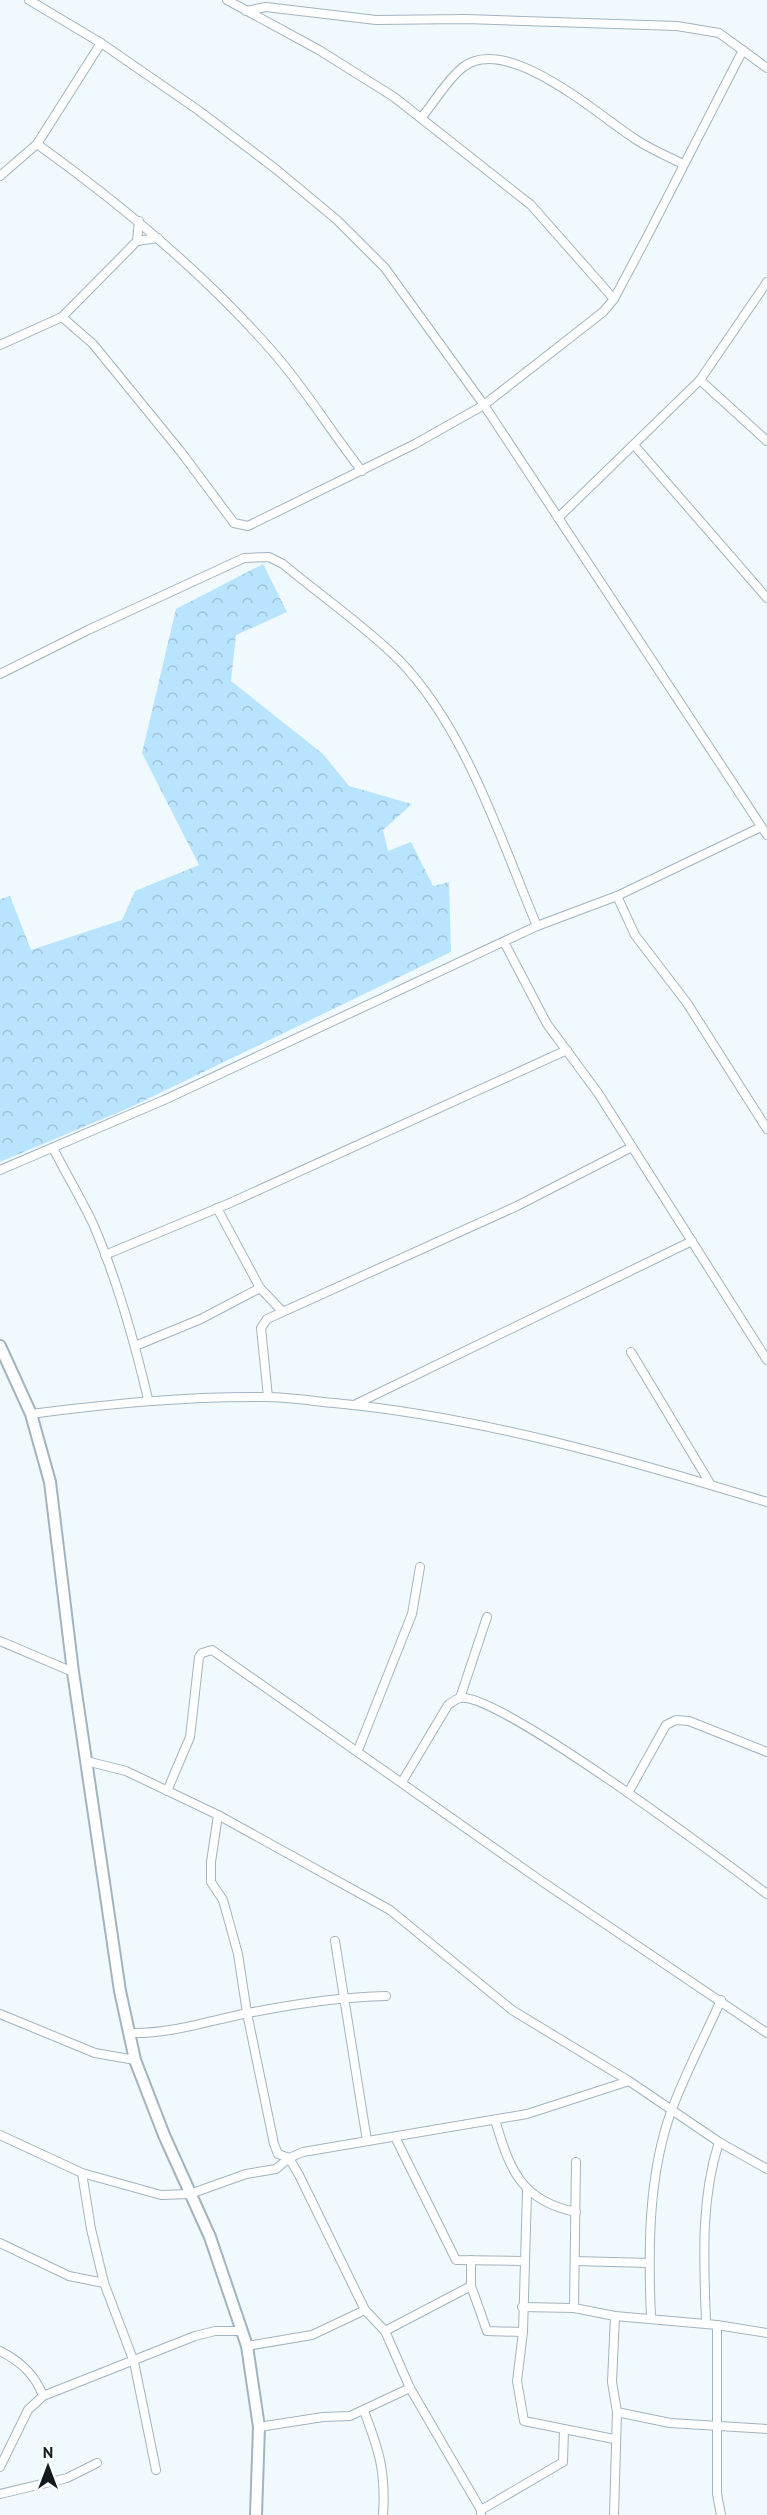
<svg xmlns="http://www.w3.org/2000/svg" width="767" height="2515" font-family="'PT Sans',sans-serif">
<defs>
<pattern id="forest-crowns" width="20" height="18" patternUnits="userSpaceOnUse" patternTransform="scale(1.5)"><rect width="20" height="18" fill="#b9e4ff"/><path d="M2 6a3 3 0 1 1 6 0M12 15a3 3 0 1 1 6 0" fill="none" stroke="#9ec3da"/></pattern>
</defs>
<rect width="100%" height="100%" fill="#f0f9fe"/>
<polygon fill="url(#forest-crowns)" points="263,564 287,612 236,635 231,681 323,754 349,786 412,804 383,830 388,851 411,842 433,886 449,882 451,952 131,1107 0,1162 0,899 10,896 31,950 122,920 135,891 199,865 142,753 176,609"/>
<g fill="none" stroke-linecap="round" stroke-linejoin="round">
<g stroke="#a0b4c2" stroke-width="10">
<g id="minor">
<polyline points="29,0 101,43 198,110 277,170 337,220 385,268 484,405 767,835"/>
<polyline points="227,0 319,50 394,97 531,205 614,299"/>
<polyline points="246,11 266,7 376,20 466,19 677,26 719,33 767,68"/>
<path d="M421,118C434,103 446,81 462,68C506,32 598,115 635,139C650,149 667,156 683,164"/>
<path d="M37,144C122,205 203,272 272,351C305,388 331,432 362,471"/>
<polyline points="0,176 37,144 101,43"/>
<polyline points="137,241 158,238"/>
<polyline points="62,317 93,344 181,452 234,523 248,526 415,444 484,405 603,312 614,299 649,233 743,50"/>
<polyline points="0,345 62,317 137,241 139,221"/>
<polyline points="700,380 767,441"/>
<polyline points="634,445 767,598"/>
<polyline points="558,518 700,380 767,282"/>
<path d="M0,674L88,630L244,558L269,557L283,564C321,596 364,625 399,660C466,729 500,838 537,926"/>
<polyline points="617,896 635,935 687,1003 767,1129"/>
<polyline points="504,942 547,1024 598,1093 767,1360"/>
<path d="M53,1148C66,1174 82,1200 94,1226C118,1282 134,1340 148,1399"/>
<polyline points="0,1170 164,1100 537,926 617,896 761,827"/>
<polyline points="217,1208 260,1288 282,1311"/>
<polyline points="105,1255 230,1203 567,1050"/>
<polyline points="135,1346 201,1319 260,1288"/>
<polyline points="631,1352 711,1485"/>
<polyline points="268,1397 261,1328 267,1319 517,1206 632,1147"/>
<polyline points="354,1405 692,1241"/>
<path d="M31,1414C109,1404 187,1396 266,1397C289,1397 312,1401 334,1403C482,1417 626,1459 767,1502"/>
<polyline points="0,1641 73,1672"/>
<polyline points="460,1698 487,1617"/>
<polyline points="358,1750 412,1614 420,1567"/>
<polyline points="86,1761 126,1771 218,1815 390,1910 512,2010 629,2081 719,2142 767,2169"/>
<path d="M402,1782L448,1705C451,1703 456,1699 460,1698C497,1691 726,1863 767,1894"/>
<polyline points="167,1791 190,1737 199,1657 202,1653 212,1650 537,1878 767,2033"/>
<polyline points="628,1793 666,1725 676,1720 689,1721 767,1752"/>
<polyline points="218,1815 211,1862 211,1882 223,1900 238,1954 247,2013 274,2144 278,2154 289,2158 299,2175 365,2310 385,2331 410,2388 481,2510 481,2515"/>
<polyline points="335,1941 367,2141"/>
<polyline points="0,2014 95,2053 135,2060"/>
<path d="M130,2033C171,2034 208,2021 248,2013C294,2004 340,1997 386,1996"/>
<path d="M495,2120C510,2170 521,2201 576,2212"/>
<polyline points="0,2135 82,2173 161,2195 190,2194 246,2174 276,2169 289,2158 303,2152 527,2114 629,2081"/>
<polyline points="395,2137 456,2260 524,2261"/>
<polyline points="82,2173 91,2229 104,2283 134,2362 156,2470"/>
<polyline points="527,2192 523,2332 517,2381 524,2421 614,2439"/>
<polyline points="0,2243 69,2276 104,2283"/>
<polyline points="471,2260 471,2286 487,2331 523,2332"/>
<polyline points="575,2261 649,2263"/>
<polyline points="522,2307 574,2308 615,2316 717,2325 767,2333"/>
<polyline points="574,2308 576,2162"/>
<path d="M651,2317C648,2249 648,2174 672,2109C686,2072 705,2036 721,2000"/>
<path d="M706,2323C704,2262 700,2201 719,2142"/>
<polyline points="717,2325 717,2494 721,2515"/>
<polyline points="385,2331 471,2286"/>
<polyline points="247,2346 312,2335 365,2310"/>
<path d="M0,2351C20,2361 35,2374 43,2396"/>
<path d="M364,2411C379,2450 386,2472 383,2515"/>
<polyline points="617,2412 670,2423 767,2429"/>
<polyline points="259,2427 323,2417 350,2416 410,2388"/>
<polyline points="0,2467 28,2410 43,2396 195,2336 215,2331 241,2331"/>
<polyline points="0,2494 67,2478 97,2463"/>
<polyline points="481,2510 563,2462 564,2429"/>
<polyline points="614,2515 617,2412 612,2382 615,2316"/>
</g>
</g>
<g stroke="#a0b4c2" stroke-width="14">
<polyline id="secondary" points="0,1346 31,1414 50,1482 73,1672 120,1991 135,2060 164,2135 210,2237 247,2346 259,2427 256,2515"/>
</g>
<use href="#minor" stroke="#fff" stroke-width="8"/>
<use href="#secondary" stroke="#fff" stroke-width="10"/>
</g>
<g transform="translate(48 2467)" stroke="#ffffff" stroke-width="4.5" paint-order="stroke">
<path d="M0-4.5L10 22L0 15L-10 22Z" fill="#121a1f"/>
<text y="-9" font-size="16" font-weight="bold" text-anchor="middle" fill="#121a1f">N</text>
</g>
</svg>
